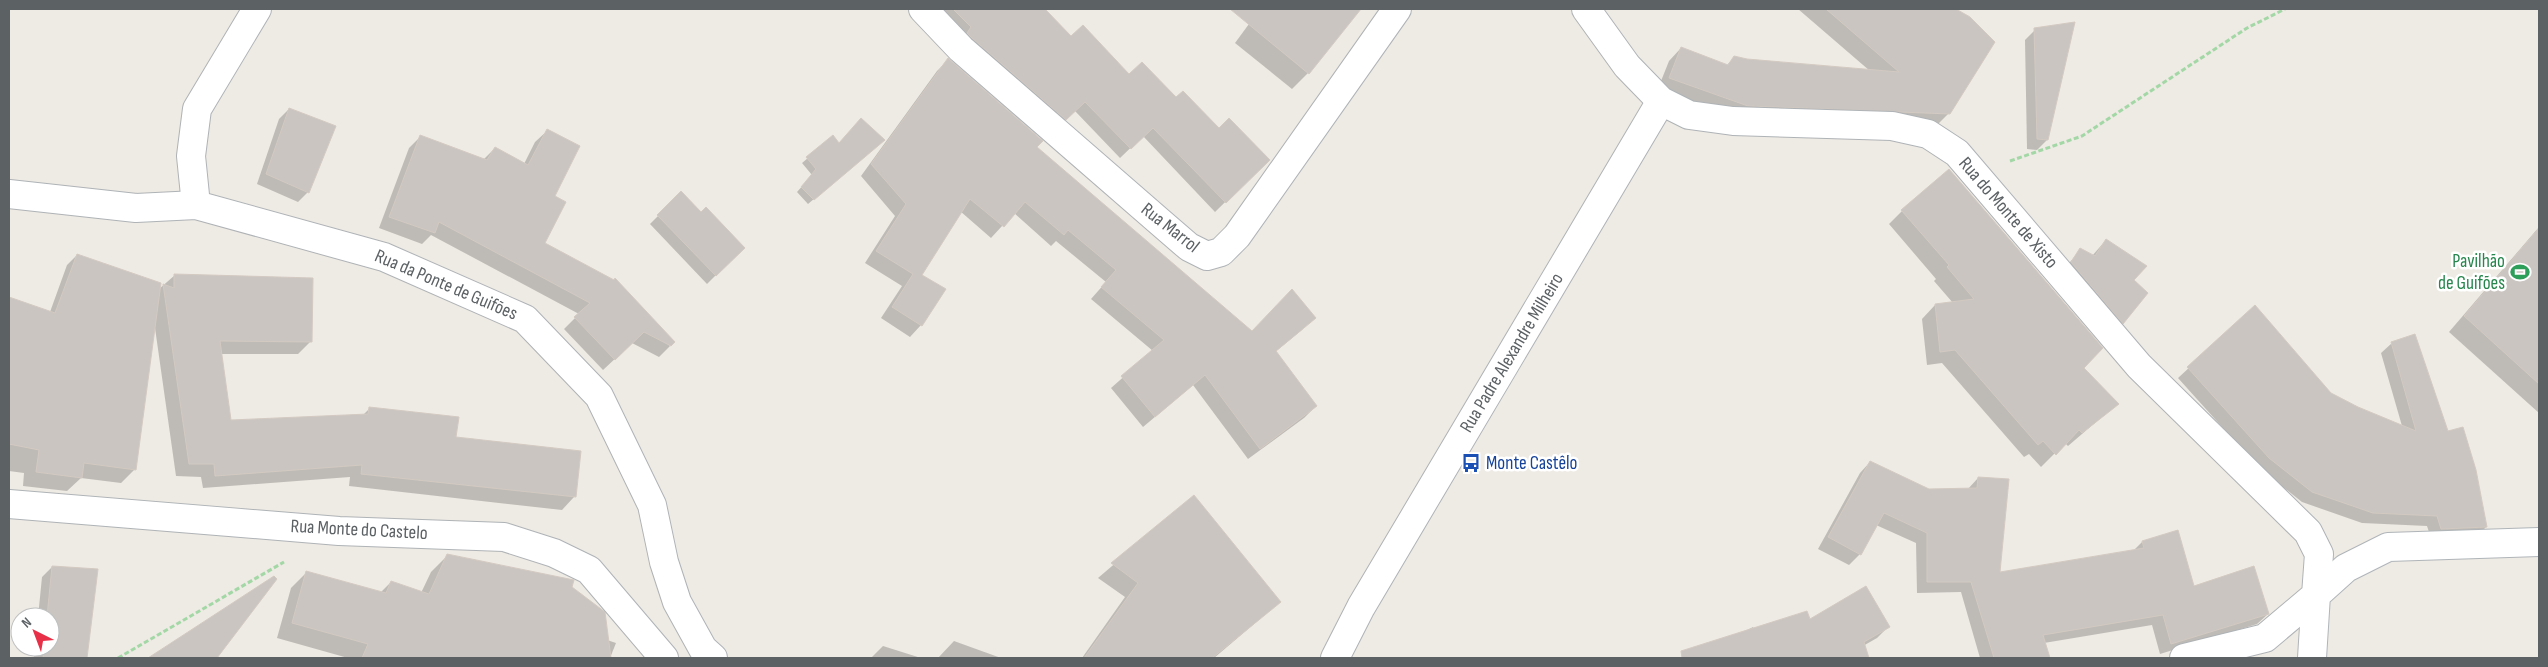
<svg xmlns="http://www.w3.org/2000/svg" width="2548" height="667" font-family="'Sofia Sans Condensed',sans-serif">
<rect width="100%" height="100%" fill="#eeeae4"/>
<g fill="#0003">
<polygon points="933,9 1043,9 1071,38 1129,76 1176,99 1268,160 1215,212 1143,136 1120,158 1075,111 1055,129"/>
<polygon points="1260,9 1360,9 1308,73 1292,89 1235,43"/>
<polygon points="1798,9 1953,9 1969,18 1949,113 1936,126 1735,118 1657,91 1669,61 1681,48 1726,66 1735,57 1746,60 1870,71"/>
<polygon points="2035,30 2047,140 2037,150 2027,149 2025,40"/>
<polygon points="948,60 1035,147 1252,332 1303,329 1275,352 1316,406 1304,418 1248,459 1193,385 1143,427 1111,388 1153,351 1091,299 1106,282 1056,241 1051,246 1014,213 991,238 960,211 921,275 921,325 910,337 881,318 902,286 865,263 895,216 861,176 937,71"/>
<polygon points="289,109 308,192 298,202 257,184 279,119"/>
<polygon points="547,131 554,196 543,243 670,346 659,357 632,343 603,370 564,329 579,314 431,235 422,244 379,228 409,148 420,137 483,160 495,148 524,164 535,142"/>
<polygon points="833,137 839,144 878,145 808,204 797,192 812,175 802,163"/>
<polygon points="681,193 701,214 743,248 707,284 650,224"/>
<polygon points="1902,211 2082,368 2117,404 2068,446 2065,443 2041,467 2029,454 2024,457 1942,363 1927,365 1922,319 1935,305 1953,303 1934,281 1936,279 1889,224"/>
<polygon points="2539,227 2539,413 2449,332"/>
<polygon points="2106,240 2132,281 2122,323 2113,333 2061,273 2080,250 2092,256"/>
<polygon points="77,255 159,289 175,275 311,341 298,354 220,354 230,421 363,415 369,409 455,438 580,452 574,497 562,510 349,486 350,477 203,488 201,477 176,476 155,328 136,392 9,349 9,298 50,312 67,265"/>
<polygon points="2255,307 2330,394 2358,409 2402,426 2381,353 2392,343 2448,432 2486,527 2476,537 2431,538 2427,526 2362,523 2302,502 2259,468 2178,378"/>
<polygon points="9,380 145,394 135,469 121,483 81,478 67,491 23,486 24,473 9,471"/>
<polygon points="1870,462 1929,490 1967,490 1978,478 1999,573 2133,551 2142,542 2193,587 2268,614 2257,624 2160,654 2152,625 2044,643 2047,658 1980,658 1961,592 1917,593 1916,543 1876,525 1860,554 1849,565 1818,549 1860,473"/>
<polygon points="1193,497 1280,602 1214,658 1082,658 1125,597 1098,578"/>
<polygon points="447,556 570,587 607,640 616,643 610,658 348,658 277,638 291,588 307,572 380,593 391,582 421,593 431,572"/>
<polygon points="52,567 97,570 86,658 34,658 35,647 50,647 50,617 38,617 42,577"/>
<polygon points="276,579 216,658 152,658 159,652"/>
<polygon points="1809,621 1889,626 1877,638 1863,646 1867,658 1693,658 1753,627 1754,629"/>
<polygon points="954,641 1001,658 938,658"/>
<polygon points="883,646 921,658 871,658"/>
</g>
<g fill="#cac5c1" stroke="#d3cac2">
<polygon points="953,9 1045,9 1071,36 1083,25 1129,74 1142,62 1176,97 1183,91 1219,128 1229,118 1270,160 1226,203 1153,128 1131,149 1085,102 1066,120 972,38 967,33 971,27"/>
<polygon points="1230,9 1361,9 1309,74"/>
<polygon points="1826,9 1956,9 1970,17 1995,42 1950,114 1748,106 1669,78 1681,47 1728,65 1734,56 1747,59 1899,72"/>
<polygon points="2075,22 2048,140 2037,139 2034,28"/>
<polygon points="948,58 1043,141 1037,147 1252,331 1292,289 1316,318 1276,351 1317,406 1260,449 1205,375 1155,417 1121,376 1164,340 1101,287 1116,270 1068,230 1064,235 1025,202 1004,227 970,199 922,275 946,289 922,326 892,307 913,274 876,251 906,204 871,164"/>
<polygon points="289,108 336,126 309,193 266,174"/>
<polygon points="861,118 885,140 814,200 801,187 816,169 806,157 833,135 839,143"/>
<polygon points="547,129 580,146 555,196 566,202 545,243 614,280 615,278 675,342 671,346 644,332 615,360 574,317 590,303 439,222 435,233 389,217 420,135 487,160 495,147 528,165"/>
<polygon points="1949,169 2103,348 2084,368 2119,404 2082,433 2079,430 2056,455 2043,441 2038,445 1955,350 1940,352 1935,304 1974,299 1947,267 1949,265 1901,210"/>
<polygon points="681,191 701,212 706,207 745,248 716,276 657,215"/>
<polygon points="2539,228 2539,384 2464,316"/>
<polygon points="2106,239 2147,266 2134,280 2148,293 2123,324 2071,262 2080,248 2095,256"/>
<polygon points="77,254 161,283 136,470 84,463 82,478 36,472 39,450 9,444 9,297 55,313"/>
<polygon points="174,274 313,278 312,342 220,341 231,420 368,414 369,407 459,417 456,437 581,451 576,497 361,474 362,465 215,476 214,464 189,464 163,284 174,288"/>
<polygon points="2255,305 2331,393 2358,407 2416,431 2391,342 2415,334 2448,431 2463,427 2476,470 2487,527 2441,529 2437,516 2373,513 2312,492 2269,458 2187,367"/>
<polygon points="1870,461 1929,489 1977,488 1978,477 2009,479 2000,572 2144,548 2142,541 2178,530 2194,586 2254,566 2269,614 2171,644 2163,615 2043,635 2050,658 1994,658 1971,582 1927,582 1927,533 1884,513 1861,555 1828,537"/>
<polygon points="1194,495 1281,602 1212,658 1084,658 1138,583 1111,563"/>
<polygon points="447,554 574,580 572,587 605,612 611,658 362,658 368,644 292,623 306,571 386,593 391,581 429,594"/>
<polygon points="52,566 98,569 87,658 43,658 44,647 50,647 50,617 47,617"/>
<polygon points="274,576 277,579 217,658 148,658"/>
<polygon points="1866,586 1890,627 1864,642 1869,658 1682,658 1681,651 1807,611 1810,619"/>
</g>
<g fill="none" stroke-linecap="round" stroke-linejoin="round">
<g stroke="#afb3b6" stroke-width="30">
<g id="street">
<polyline points="923,9 961,49 1160,222 1189,247 1207,256 1221,252 1237,236 1397,9"/>
<polyline points="1586,9 1627,66 1661,101 1689,115 1733,121 1892,126 1928,134 1957,153 2139,366 2308,532 2319,554 2316,595 2265,638 2184,658"/>
<polyline points="9,194 136,208 196,205 384,257 525,319 599,396 652,505 664,562 677,602 703,649 713,658"/>
<polyline points="196,205 191,156 197,109 257,9"/>
<polyline points="9,504 339,531 504,537 554,553 589,570 664,658"/>
<polyline points="1335,658 1361,607 1661,101"/>
</g>
</g>
<g stroke="#b0b5b9" stroke-width="30">
<polyline id="secondary" points="2312,658 2316,595 2346,568 2388,547 2539,542"/>
</g>
<g stroke="#a3d8a6" stroke-width="3" stroke-dasharray="5 2.5" stroke-linecap="butt">
<polyline points="2010,161 2082,136 2247,28 2285,9"/>
<polyline points="118,658 284,562"/>
</g>
<use href="#street" stroke="#fff" stroke-width="28"/>
<use href="#secondary" stroke="#fff" stroke-width="28"/>
</g>
<defs>
<g id="stadium-bare" transform="scale(1.5)"><path d="M0-5a6.5 5 0 1 0 0 10a6.5 5 0 1 0 0-10ZM-3.5-1.8h7v3.6h-7Z" fill="#2e9e5b" stroke="#fff" stroke-width="2.5" paint-order="stroke"/></g>
<g id="bus-bare" transform="scale(1.5)"><path d="M-5-6H5V4H4V6H2V4H-2V6H-4V4H-5ZM-3.5-4V0h7V-4ZM-3.5 1.2v1.5H-2V1.2ZM2 1.2v1.5H3.5V1.2Z" fill="#1a4fb4" stroke="#fff" stroke-width="2.5" paint-order="stroke"/></g>
</defs>
<g fill-rule="evenodd">
<use href="#stadium-bare" x="2520" y="272"/>
<use href="#bus-bare" x="1471" y="463"/>
</g>
<g text-anchor="middle" dominant-baseline="central" stroke-width="5" stroke-linejoin="round" paint-order="stroke">
<g font-size="19" fill="#5c6164" stroke="#fff">
<text transform="translate(2008 213) rotate(49)">Rua do Monte de Xisto</text>
<text transform="translate(1170 228) rotate(38)">Rua Marrol</text>
<text transform="translate(446 285) rotate(23)">Rua da Ponte de Guifões</text>
<text transform="translate(1512 353) rotate(-59)">Rua Padre Alexandre Milheiro</text>
<text transform="translate(359 530) rotate(3)">Rua Monte do Castelo</text>
</g>
<g font-size="19" fill="#27864d" stroke="#fff" text-anchor="end">
<text x="2505" y="261">Pavilhão<tspan x="2505" dy="22">de Guifões</tspan></text>
</g>
<g font-size="19" fill="#164399" stroke="#fff" text-anchor="start">
<text x="1486" y="463">Monte Castêlo</text>
</g>
</g>
<rect width="2548" height="667" fill="none" stroke="#5c6164" stroke-width="20"/>
<g transform="translate(35 632) rotate(318)"><circle r="24" fill="#ffffff" stroke="#bec0c1"/>
<path d="M0-4L9 19L0 12L-9 19Z" fill="#e83049"/>
<text y="-8" font-size="14" font-weight="bold" text-anchor="middle" fill="#5c6164">N</text>
</g>
</svg>
